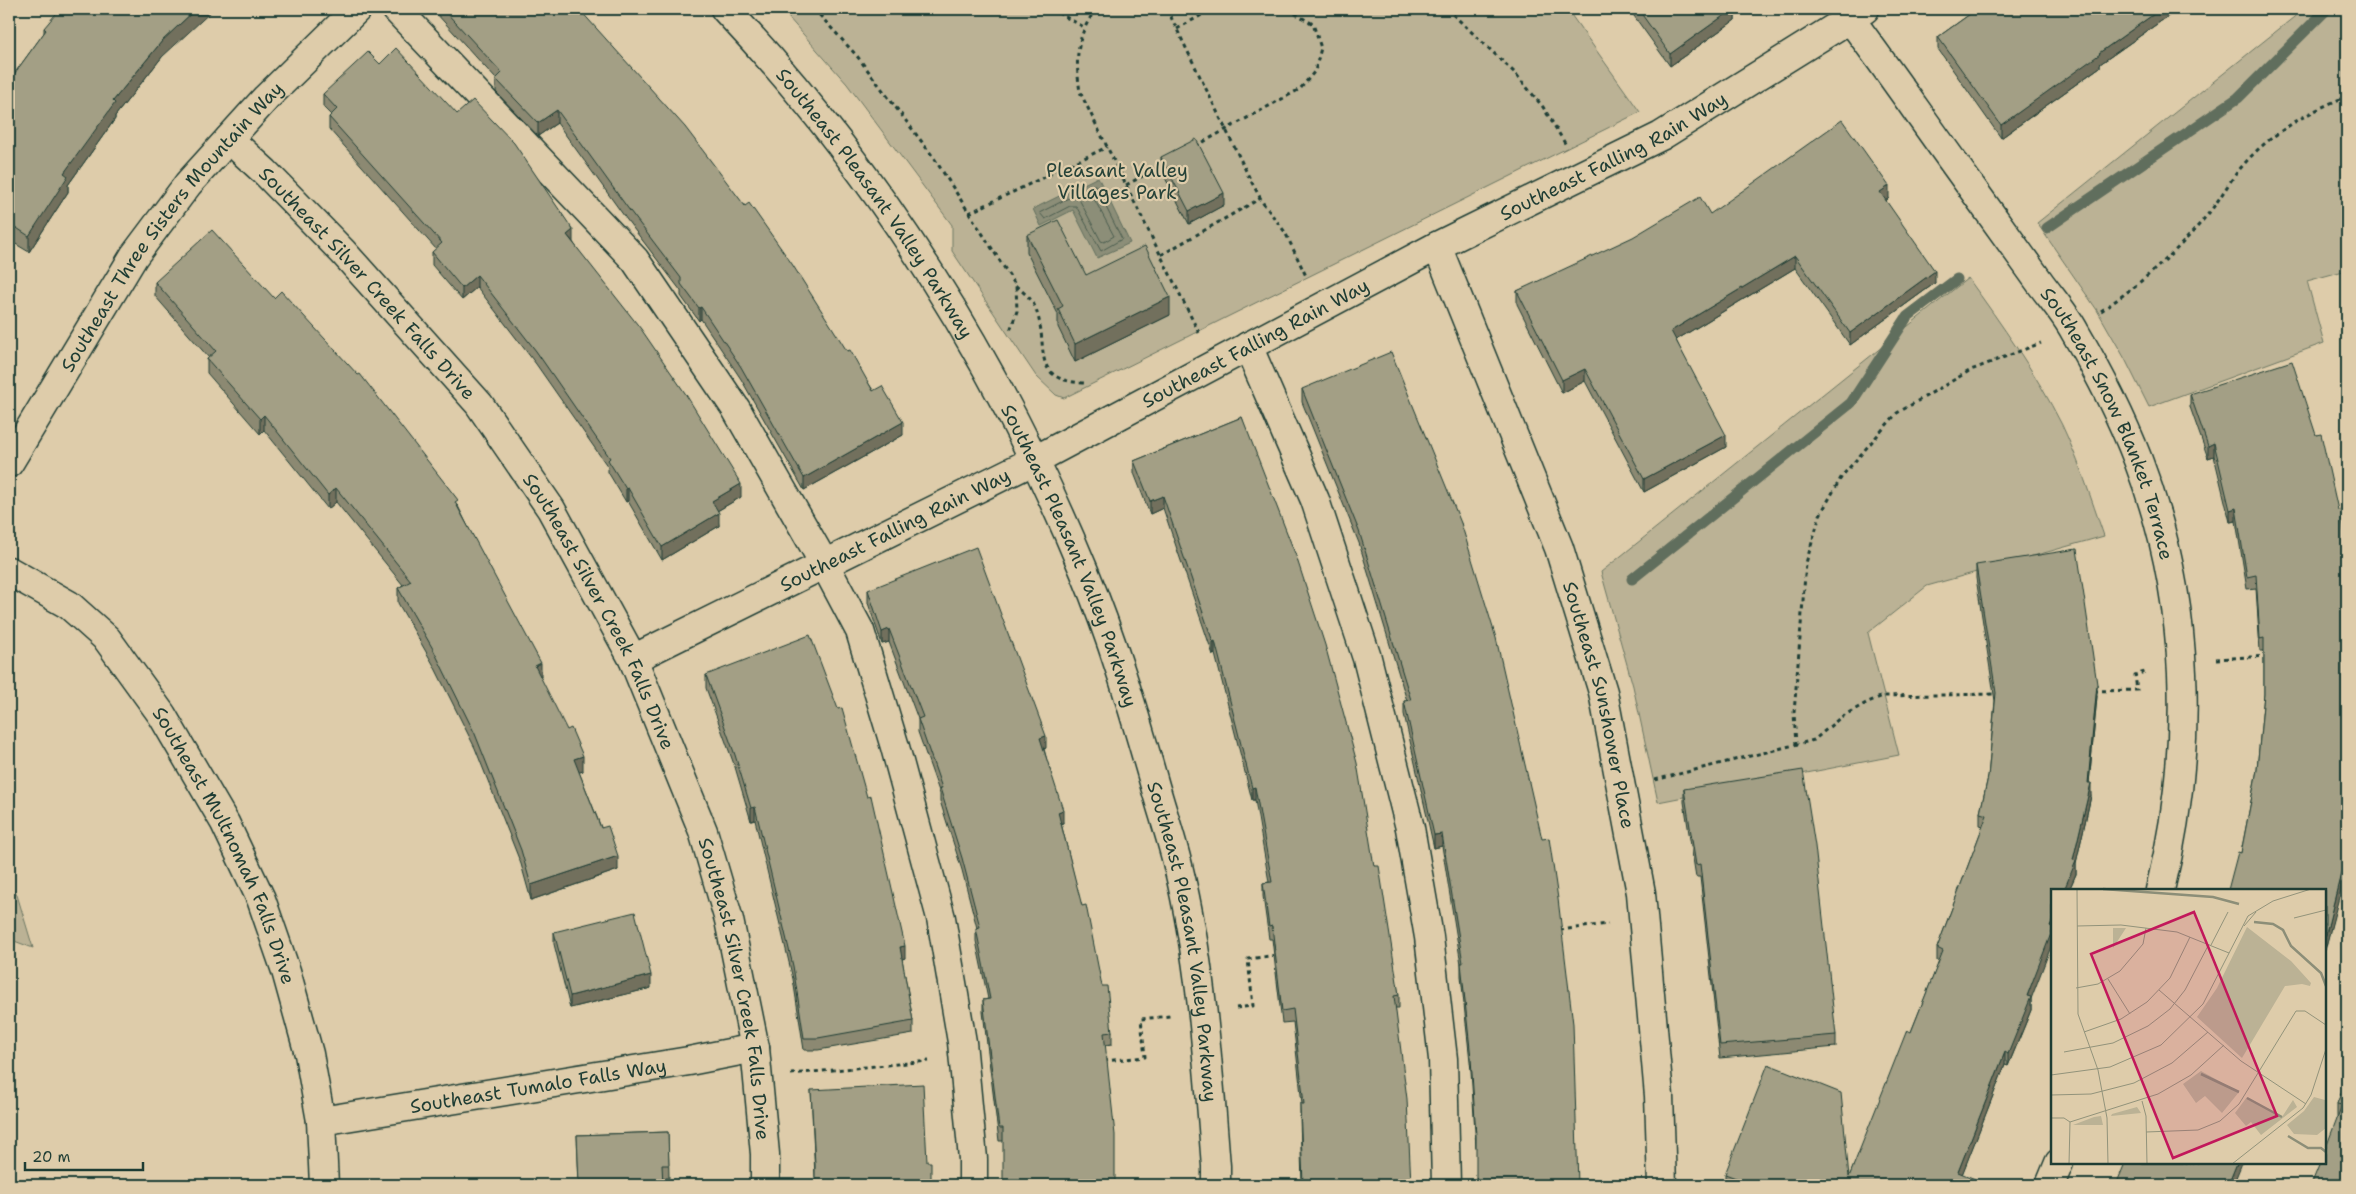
<svg xmlns="http://www.w3.org/2000/svg" width="2356" height="1194" font-family="'Shantell Sans',sans-serif">
<rect width="100%" height="100%" fill="#deccaa"/>
<filter id="ink" filterUnits="userSpaceOnUse"><feTurbulence type="fractalNoise" baseFrequency=".02" numOctaves="2"/><feDisplacementMap in="SourceGraphic" scale="10" xChannelSelector="R" yChannelSelector="G"/><feConvolveMatrix kernelMatrix="1 2 1 2 8 2 1 2 1" color-interpolation-filters="sRGB"/></filter>
<g filter="url(#ink)">
<g fill="#bbb295" stroke="#6d7864">
<polygon points="781,9 1567,9 1640,112 1064,398 1056,395 1036,376 952,251 952,225 847,84"/>
<polygon points="2304,9 2347,9 2347,270 2307,281 2324,343 2149,407 2125,359 2097,310 2037,223"/>
<path d="M1968,278C2002,325 2036,373 2062,425C2079,461 2091,498 2104,536L1927,586L1868,633L1899,755L1658,802L1633,686L1601,572Z"/>
<polygon points="9,884 17,895 33,948 9,939"/>
</g>
<polygon fill="#8c8e78" stroke="#606e5d" points="1098,177 1130,243 1097,258 1073,210 1041,226 1033,209"/>
<g fill="none" stroke-linecap="round" stroke-linejoin="round">
<g stroke="#4b5d4f" stroke-width="1">
<polygon points="1095,185 1122,239 1101,251 1076,206 1070,206 1045,219 1040,213"/>
<polygon points="1091,193 1114,236 1104,242 1101,241 1080,201"/>
</g>
<g stroke="#606e5d" stroke-width="11">
<polyline points="2047,228 2238,98 2327,9"/>
<polyline points="1632,579 1851,403 1907,317 1957,279"/>
</g>
<g stroke="#1f3d34" stroke-width="31">
<g id="minor">
<polyline points="396,9 635,260 736,409 825,565 860,631 895,747 941,918 962,1042 973,1159 973,1185"/>
<path id="s1" d="M725,9C878,171 999,364 1084,571C1112,638 1133,709 1153,779C1161,808 1171,837 1178,866C1202,964 1208,1066 1216,1166V1185"/>
<path id="s2" d="M1843,9C1887,68 1929,129 1972,188C1995,220 2018,252 2041,284C2053,300 2066,315 2075,332C2099,373 2121,416 2138,460C2191,598 2195,748 2160,890"/>
<path id="s3" d="M229,139L265,172L343,252L479,404L551,509L633,659L703,831L729,920L755,1048L765,1154V1185"/>
<path id="s4" d="M1437,246L1559,548L1603,692L1641,893L1659,1096L1662,1185"/>
<polyline points="1248,346 1315,500 1367,658 1410,828 1429,937 1443,1059 1446,1185"/>
<path id="s5" d="M9,463L134,256L188,184L266,98L357,9"/>
<path id="s6" d="M9,571L69,605L107,639L162,715L225,823L261,899L286,971L309,1054L321,1121L324,1185"/>
<path id="s7" d="M633,659L1035,460L1437,246L1661,136L1865,9"/>
<path id="s8" d="M321,1121L689,1061L755,1048"/>
<polyline points="2050,1185 2059,1163"/>
</g>
</g>
<g stroke="#1f3d34" stroke-width="3" stroke-dasharray="4 4" stroke-linecap="butt">
<polyline points="814,9 857,56 934,158 1016,286 1017,311 1010,331"/>
<polyline points="1051,9 1084,27"/>
<path d="M1096,9C1076,37 1075,58 1080,92L1199,333"/>
<polyline points="1167,9 1250,179 1263,203 1285,232 1307,278"/>
<polyline points="1447,9 1515,73 1543,107 1566,145"/>
<polyline points="1177,29 1212,9"/>
<polyline points="1196,146 1300,89 1315,71 1321,48 1313,24 1287,9"/>
<polyline points="1126,185 1165,164"/>
<polyline points="969,213 1107,147"/>
<polyline points="1161,255 1261,198"/>
<path d="M1016,286C1024,293 1033,299 1036,310C1050,347 1028,380 1084,383"/>
<path d="M2101,311C2139,285 2174,255 2203,220C2217,205 2226,186 2239,170C2267,135 2306,113 2347,96"/>
<polyline points="2216,659 2267,656"/>
<polyline points="2094,691 2137,690 2135,675 2148,671"/>
<polyline points="1796,745 1794,713 1806,563 1820,515 1842,476 1897,413 1971,370 2041,343"/>
<polyline points="1655,780 1814,740 1841,717 1868,702 1883,696 1996,694"/>
<polyline points="1560,930 1608,924"/>
<polyline points="1236,1008 1253,1006 1248,959 1277,955"/>
<polyline points="1104,1061 1145,1057 1141,1019 1170,1016"/>
<polyline points="791,1074 929,1061"/>
</g>
<use href="#minor" stroke="#deccaa" stroke-width="28"/>
</g>
<g fill="#8c8972" stroke="#1f3d34">
<polygon points="435,9 579,9 847,351 903,435 804,490 741,379 701,319 699,321 681,296 681,291 627,220 557,123 538,136 496,92 496,79 435,12"/>
<polygon points="1629,9 1735,9 1735,20 1670,66"/>
<polygon points="1977,9 2182,9 2175,14 2174,12 2100,64 2100,67 2001,138 1938,49 1938,37"/>
<polygon points="44,28 162,57 115,116 115,119 68,185 68,192 29,252 9,240 9,81 44,33"/>
<polygon points="380,64 573,242 741,497 717,511 719,526 662,560 628,501 626,502 608,472 608,467 536,364 477,287 462,300 432,265 432,252 436,249 329,129 329,117 331,115 323,107 323,94"/>
<polygon points="1161,157 1224,205 1189,224 1161,170"/>
<polygon points="1889,198 1886,201 1935,283 1850,345 1795,268 1676,340 1726,447 1644,492 1585,381 1562,393 1517,304 1517,291 1710,214"/>
<polygon points="1027,235 1086,275 1170,315 1075,362 1058,327 1058,314 1027,253"/>
<polygon points="155,282 458,506 541,677 540,678 583,771 579,772 618,870 531,900 521,864 475,748 433,664 398,603 398,588 403,585 336,502 328,509 264,430 260,434 207,373 207,359 209,358 155,296"/>
<polygon points="1302,389 1461,523 1476,1147 1471,1071 1461,976 1461,964 1442,846 1434,848 1404,714 1404,701 1407,701 1359,543 1302,402"/>
<polygon points="2190,394 2347,550 2347,862 2325,950 2325,890 2241,853 2257,770 2264,694 2264,651 2260,651 2256,588 2247,589 2236,521 2230,522 2214,456 2208,458 2190,407"/>
<polygon points="1242,417 1374,866 1399,995 1399,1008 1395,1008 1411,1185 1302,1185 1300,1117 1300,1104 1302,1104 1293,1022 1282,1023 1272,939 1269,939 1263,896 1263,883 1269,882 1255,800 1252,800 1215,654 1213,655 1163,508 1150,514 1134,473 1134,461"/>
<polygon points="1976,565 2097,696 2089,783 2091,796 2076,863 2076,874 2069,890 2052,890 2031,999 2031,1010 2008,1066 2005,1065 1962,1174 1975,1185 1725,1185 1725,1174 1849,1177 1911,1032 1939,962 1937,961 1937,948 1983,826 1980,825 1980,813 1988,777 1995,701 1976,578"/>
<polygon points="868,590 1046,748 1044,749 1063,823 1061,823 1112,1032 1112,1044 1105,1045 1003,1141 999,1141 983,1012 983,1000 988,999 976,941 976,928 977,928 962,870 940,801 940,794 918,732 918,719 889,642 882,644 868,603"/>
<polygon points="706,675 905,958 902,959 913,1021 913,1034 818,1050 804,1050 793,979 755,820 751,821 735,767 706,688"/>
<polygon points="1684,789 1836,1035 1836,1047 1720,1058 1700,877 1696,877 1684,802"/>
<polygon points="554,932 651,988 570,1008 554,944"/>
<polygon points="2347,1077 2347,1185 2337,1116 2337,1104"/>
<polygon points="811,1090 927,1162 815,1177"/>
<polygon points="668,1132 669,1178 663,1178 663,1185 579,1185 577,1135"/>
</g>
<g fill="#726f5d" stroke="#1f3d34">
<polygon points="196,9 214,9 162,57 115,116 115,119 68,185 68,192 29,252 29,236 64,173 113,101 162,41"/>
<polygon points="1733,9 1735,9 1735,20 1670,66 1670,54"/>
<polygon points="2161,9 2174,9 2174,12 2100,64 2100,67 2001,138 2001,125 2099,53"/>
<polygon points="2175,9 2182,9 2175,14"/>
<polygon points="557,110 557,123 538,136 538,123"/>
<polygon points="1889,186 1889,198 1880,205 1880,192"/>
<polygon points="1224,193 1224,205 1189,224 1189,211"/>
<polygon points="573,230 573,242 567,235"/>
<polygon points="1795,256 1795,268 1671,343 1671,331"/>
<polygon points="1935,271 1935,283 1850,345 1850,333"/>
<polygon points="477,275 477,287 462,300 462,288"/>
<polygon points="1170,297 1170,315 1075,362 1075,344"/>
<polygon points="701,307 701,319 699,321 699,308"/>
<polygon points="1585,369 1585,381 1562,393 1562,380"/>
<polygon points="264,415 264,430 260,434 260,419"/>
<polygon points="903,422 903,435 804,490 804,478"/>
<polygon points="1726,435 1726,447 1644,492 1644,479"/>
<polygon points="2214,443 2214,456 2208,458 2208,446"/>
<polygon points="741,484 741,497 712,514 712,501"/>
<polygon points="336,488 336,502 328,509 328,495"/>
<polygon points="628,488 628,501 626,502 626,489"/>
<polygon points="1163,496 1163,508 1150,514 1150,501"/>
<polygon points="2236,508 2236,521 2230,522 2230,510"/>
<polygon points="719,513 719,526 662,560 662,547"/>
<polygon points="889,629 889,642 882,644 882,632"/>
<polygon points="1215,641 1215,654 1213,655 1213,642"/>
<polygon points="541,663 541,677 535,681 535,666"/>
<polygon points="2097,684 2097,696 2088,795 2088,783"/>
<polygon points="1046,736 1046,748 1040,750 1040,738"/>
<polygon points="583,756 583,771 574,774 574,759"/>
<polygon points="2091,783 2091,796 2076,863 2076,874 2069,890 2064,890 2073,860"/>
<polygon points="1255,787 1255,800 1252,800 1252,788"/>
<polygon points="755,807 755,820 751,821 751,808"/>
<polygon points="1063,810 1063,823 1058,824 1058,812"/>
<polygon points="1442,834 1442,846 1434,848 1434,835"/>
<polygon points="2347,849 2347,862 2346,871 2325,950 2325,938"/>
<polygon points="618,856 618,870 531,900 531,885"/>
<polygon points="2052,921 2052,944 2031,999 2031,1010 2008,1066 2008,1054"/>
<polygon points="905,946 905,958 900,960 900,947"/>
<polygon points="651,975 651,988 570,1008 570,996"/>
<polygon points="2005,1052 2005,1065 1958,1185 1958,1172"/>
<polygon points="2237,1163 2242,1163 2233,1185 2228,1185"/>
</g>
<g fill="#a39f85" stroke="#1f3d34">
<polygon points="60,9 196,9 162,41 113,101 115,103 64,173 68,176 29,236 9,223 9,81 46,30 44,28"/>
<polygon points="443,9 579,9 685,127 745,206 749,203 792,264 847,351 850,350 873,391 882,386 903,422 804,478 741,367 701,307 699,308 681,284 681,278 627,207 557,110 538,123 496,79 502,73"/>
<polygon points="1638,9 1733,9 1670,54"/>
<polygon points="1977,9 2161,9 2099,53 2100,54 2001,125 1938,37"/>
<polygon points="396,48 457,114 473,100 514,143 573,230 567,235 641,329 685,393 741,484 712,501 719,513 662,547 628,488 626,489 608,460 610,458 536,351 477,275 462,288 432,252 442,243 329,117 337,109 323,94 368,52 380,64"/>
<polygon points="1842,120 1889,186 1880,192 1935,271 1850,333 1795,256 1671,331 1726,435 1644,479 1585,369 1562,380 1517,291 1633,237 1700,197 1710,214"/>
<polygon points="1196,139 1224,193 1189,211 1161,157"/>
<polygon points="1058,220 1086,275 1145,246 1170,297 1075,344 1058,309 1063,306 1027,235"/>
<polygon points="212,230 274,298 281,291 358,375 360,374 458,500 455,502 541,663 535,666 567,730 571,728 583,756 574,759 601,828 608,826 618,856 531,885 521,850 475,734 433,649 398,588 411,581 336,488 328,495 264,415 260,419 207,359 216,351 155,282"/>
<polygon points="1391,352 1461,523 1496,638 1542,839 1549,838 1558,899 1573,1024 1578,1185 1476,1185 1476,1136 1471,1058 1461,963 1463,963 1442,834 1434,835 1404,701 1411,700 1359,531 1302,389"/>
<polygon points="2292,361 2316,435 2321,434 2338,510 2341,509 2347,550 2347,849 2325,938 2325,890 2228,890 2238,852 2241,853 2257,770 2264,694 2264,638 2260,639 2256,575 2247,577 2236,508 2230,510 2214,443 2208,446 2190,394"/>
<polygon points="1242,417 1296,556 1325,645 1357,763 1374,866 1379,866 1399,995 1394,996 1407,1099 1411,1185 1303,1185 1300,1104 1304,1104 1293,1009 1282,1011 1272,926 1269,927 1263,883 1272,882 1255,787 1252,788 1215,641 1213,642 1163,496 1150,501 1134,461"/>
<polygon points="976,547 1046,736 1040,738 1063,810 1058,812 1082,906 1086,905 1102,986 1107,986 1112,1032 1104,1033 1115,1135 1115,1185 1003,1185 1003,1128 999,1128 983,1000 990,999 976,928 980,927 962,858 940,788 942,788 918,719 923,717 889,629 882,632 868,590"/>
<polygon points="2077,549 2097,684 2088,783 2091,783 2073,860 2076,861 2064,890 2052,890 2052,921 2050,926 2052,927 2052,931 2027,996 2031,997 2008,1054 2005,1052 1958,1172 1975,1179 1973,1185 1755,1185 1725,1174 1768,1064 1841,1093 1849,1177 1907,1030 1911,1032 1943,951 1937,948 1987,815 1980,813 1988,777 1996,693 1976,565"/>
<polygon points="810,635 838,709 842,708 867,797 871,796 905,946 900,947 913,1021 818,1038 804,1038 793,966 755,807 751,808 735,755 706,675"/>
<polygon points="1803,770 1815,846 1836,1035 1720,1045 1700,864 1696,865 1684,789"/>
<polygon points="635,912 651,975 570,996 554,932"/>
<polygon points="2347,1077 2347,1185 2311,1185 2320,1163 2325,1163 2325,1150 2342,1105 2337,1104"/>
<polygon points="923,1084 927,1162 931,1162 931,1185 815,1185 815,1165 811,1090"/>
<polygon points="668,1132 669,1165 662,1165 663,1185 579,1185 577,1135"/>
<polygon points="2125,1163 2237,1163 2228,1185 2116,1185"/>
</g>
</g>
<g text-anchor="middle" dominant-baseline="central" stroke-width="4.5" stroke-linejoin="round" paint-order="stroke">
<g font-size="19" fill="#1f3d34" stroke="#deccaa">
<text stroke="none"><textPath href="#s7" startOffset="1102">Southeast Falling Rain Way</textPath></text>
<text stroke="none"><textPath href="#s1" startOffset="246">Southeast Pleasant Valley Parkway</textPath></text>
<text stroke="none"><textPath href="#s5" startOffset="288">Southeast Three Sisters Mountain Way</textPath></text>
<text stroke="none"><textPath href="#s3" startOffset="200">Southeast Silver Creek Falls Drive</textPath></text>
<text stroke="none"><textPath href="#s7" startOffset="698">Southeast Falling Rain Way</textPath></text>
<text stroke="none"><textPath href="#s2" startOffset="495">Southeast Snow Blanket Terrace</textPath></text>
<text stroke="none"><textPath href="#s7" startOffset="292">Southeast Falling Rain Way</textPath></text>
<text stroke="none"><textPath href="#s1" startOffset="651">Southeast Pleasant Valley Parkway</textPath></text>
<text stroke="none"><textPath href="#s3" startOffset="605">Southeast Silver Creek Falls Drive</textPath></text>
<text stroke="none"><textPath href="#s4" startOffset="488">Southeast Sunshower Place</textPath></text>
<text stroke="none"><textPath href="#s6" startOffset="359">Southeast Multnomah Falls Drive</textPath></text>
<text stroke="none"><textPath href="#s1" startOffset="1056">Southeast Pleasant Valley Parkway</textPath></text>
<text stroke="none"><textPath href="#s3" startOffset="1010">Southeast Silver Creek Falls Drive</textPath></text>
<text stroke="none"><textPath href="#s8" startOffset="220">Southeast Tumalo Falls Way</textPath></text>
</g>
<g font-size="19" fill="#274339" stroke="#deccaa">
<text x="1117" y="170">Pleasant Valley<tspan x="1117" dy="22">Villages Park</tspan></text>
</g>
</g>
<g transform="translate(2051 889)">
<rect width="275" height="275" fill="#deccaa"/>
<path d="M196,38L240,72L260,94L259,97L251,95L234,97L191,169L146,128L166,99ZM62,39H75L62,59ZM150,182L188,203L171,224L154,207L145,214L132,195ZM196,208L231,228L242,211L246,218L210,246L200,233L195,237L184,224ZM263,208L274,211L275,239L266,246L243,245L236,236L253,222ZM86,218L90,224L60,227L61,225ZM50,227L52,236H22L43,228Z" fill="#bbb295"/>
<path fill="none" stroke="#8c8e78" stroke-width="2.5" d="M52,0L162,8L188,15M203,33L222,35L232,41L240,57L270,84L275,97M150,185L188,203M196,209L231,228M237,247L257,259H270L275,263"/>
<path fill="none" stroke="#92937b" stroke-width="1" d="M26,0L27,125L47,181L56,229L57,275M243,29L275,21M26,37L70,36L126,43L178,64M193,37L205,23M160,56L177,23M57,90L79,125M25,99L47,95L69,82L92,55L95,39M108,101L190,172L255,215M33,143L70,130L96,113L119,89L139,48M13,163L62,154L97,137L119,120L134,101L158,55M0,186L59,178L110,156L152,115L197,27L222,12L260,0M0,206L40,205L83,194L121,174L157,143M91,212L95,227L96,275M0,229H13L19,233M19,233L107,205L140,186L173,156M95,243L147,241L169,232L188,215L245,122H254L275,136M18,275L19,233M181,275L252,219L260,206L275,160"/>
<path fill="#c2185b" fill-opacity="0.15" stroke="#c2185b" stroke-width="2.5" d="M143,23L226,227L122,269L40,65Z"/>
<rect width="275" height="275" fill="none" stroke="#1f3d34" stroke-width="2.5"/>
</g>
<rect width="2356" height="1194" fill="none" stroke="#deccaa" stroke-width="30"/>
<rect x="15" y="15" width="2326" height="1164" fill="none" stroke="#1f3d34" stroke-width="2" filter="url(#ink)"/>
<path d="M25 1162v8h118v-8" fill="none" stroke="#1f3d34" stroke-width="2.5"/>
<text x="32" y="1162" font-size="15" fill="#1f3d34" stroke="#deccaa" stroke-width="4" paint-order="stroke">20 m</text>
</svg>
